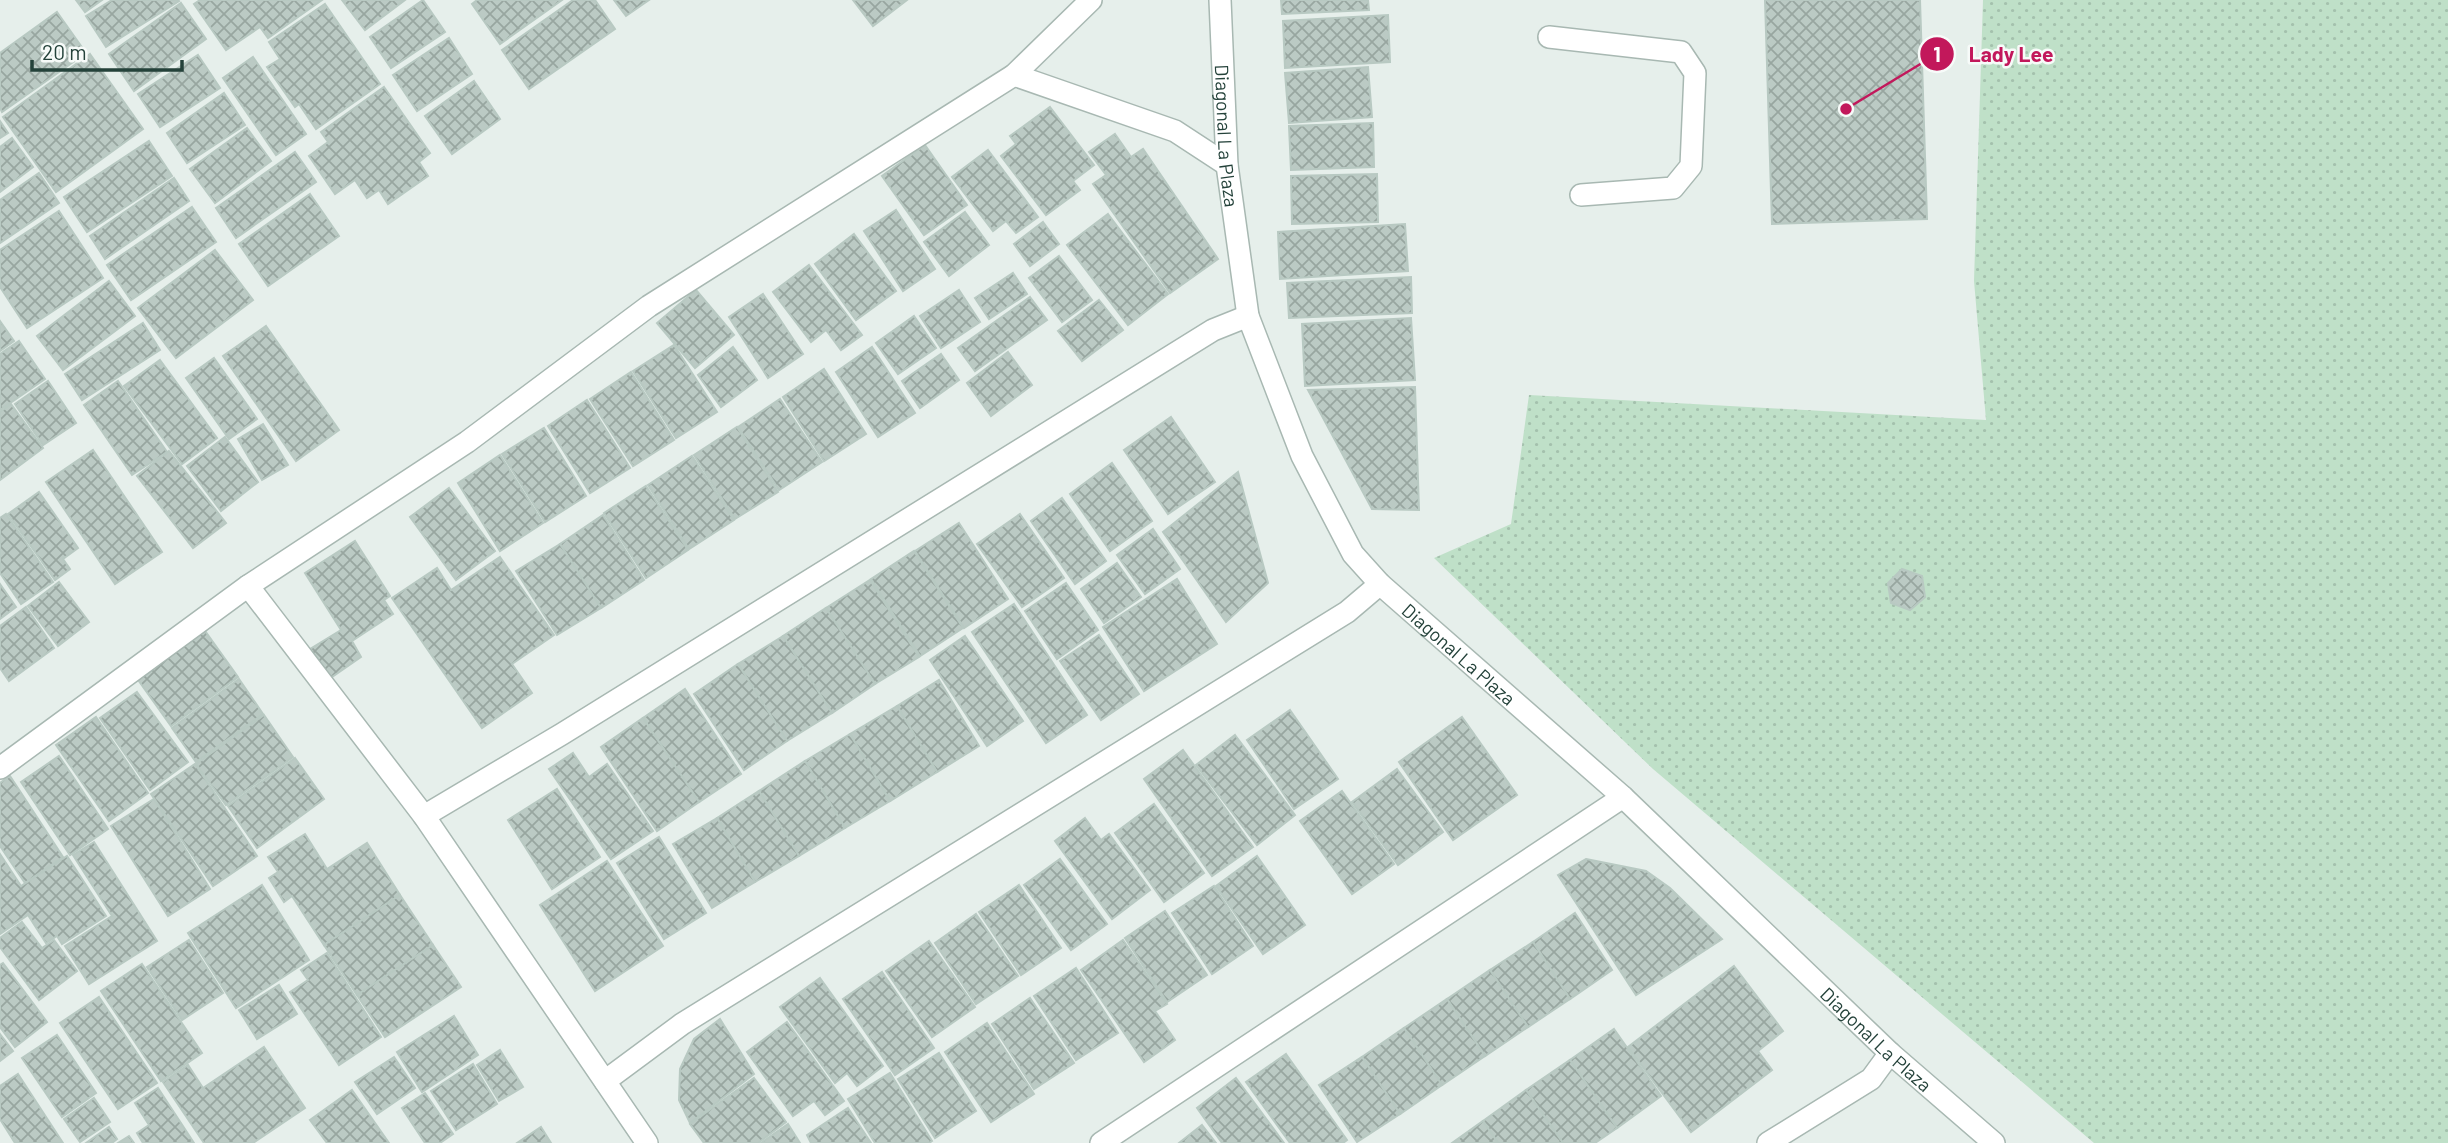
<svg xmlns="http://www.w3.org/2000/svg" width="2448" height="1143" font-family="Barlow,sans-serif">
<defs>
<pattern id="grass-dots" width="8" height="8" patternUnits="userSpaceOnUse" patternTransform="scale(1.75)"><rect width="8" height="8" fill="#bfe0c8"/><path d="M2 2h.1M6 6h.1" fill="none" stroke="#a4c1ad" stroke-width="1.8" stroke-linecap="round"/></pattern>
<pattern id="building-cross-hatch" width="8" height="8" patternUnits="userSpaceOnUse" patternTransform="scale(1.75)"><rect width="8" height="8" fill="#bbcac4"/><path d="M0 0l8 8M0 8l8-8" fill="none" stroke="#98a6a0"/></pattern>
</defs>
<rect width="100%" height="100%" fill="#e6efeb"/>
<polygon fill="url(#grass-dots)" points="1983,0 2448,0 2448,1143 2094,1143 1653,769 1434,558 1511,524 1529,395 1986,420 1974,281"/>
<g fill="url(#building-cross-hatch)" stroke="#b8c9c2" stroke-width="2">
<polygon points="76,0 102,0 85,12"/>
<polygon points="112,0 178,0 179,1 106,47 86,16"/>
<polygon points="200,0 322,0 268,38 260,27 226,50 194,4"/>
<polygon points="342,0 405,0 365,30"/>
<polygon points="423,0 445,32 391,68 370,37"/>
<polygon points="477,0 562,0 500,44 472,4"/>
<polygon points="573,0 595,0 615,29 529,89 502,50"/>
<polygon points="614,0 649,0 626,16"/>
<polygon points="853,0 907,0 873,26"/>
<polygon points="1281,0 1368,0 1369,10 1282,14"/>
<polygon points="1765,0 1920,0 1927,219 1772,224"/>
<polygon points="181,3 206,39 134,91 109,54"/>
<polygon points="325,4 380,84 316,129 299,104 295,107 267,67 280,59 269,42"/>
<polygon points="57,12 86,53 2,112 0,108 0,53"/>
<polygon points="1388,15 1390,62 1285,68 1283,21"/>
<polygon points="449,38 472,74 417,111 393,75"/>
<polygon points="90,54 143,129 56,192 3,117"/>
<polygon points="198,55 220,88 160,127 138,94"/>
<polygon points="253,57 306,134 276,155 223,78"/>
<polygon points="1368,67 1372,117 1289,123 1285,73"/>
<polygon points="474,81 500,119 452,154 425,116"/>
<polygon points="384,87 430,153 419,162 428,176 388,204 379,190 367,198 355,180 335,194 309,156 328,142 321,132"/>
<polygon points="224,93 245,125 187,163 167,133"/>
<polygon points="1050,107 1094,165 1073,181 1080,190 1046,215 1001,156 1016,144 1010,136"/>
<polygon points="0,121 8,133 0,138"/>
<polygon points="1373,123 1374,167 1291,170 1289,126"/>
<polygon points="247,128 271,161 215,203 190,169"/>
<polygon points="1115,134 1131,157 1143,149 1218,259 1170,293 1093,184 1106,175 1089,152"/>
<polygon points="12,138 33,167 0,192 0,147"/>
<polygon points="149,141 172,176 87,232 64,197"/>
<polygon points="925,145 967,205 924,235 882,176"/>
<polygon points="988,150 1038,217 1016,233 1006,221 993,231 952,177"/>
<polygon points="295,152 316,182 236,238 216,208"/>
<polygon points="39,173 59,203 0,243 0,200"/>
<polygon points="1377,174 1378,222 1292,224 1291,176"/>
<polygon points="174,178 189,201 105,259 90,236"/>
<polygon points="310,194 339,236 268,286 239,244"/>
<polygon points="192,207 216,242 131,300 107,265"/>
<polygon points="896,210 935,269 903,291 864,231"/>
<polygon points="59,211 103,278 27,328 0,287 0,250"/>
<polygon points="965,212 989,245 949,276 924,242"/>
<polygon points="1108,214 1168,294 1128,325 1067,245"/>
<polygon points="1043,222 1059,244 1030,266 1014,244"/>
<polygon points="1405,224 1408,271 1280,279 1278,232"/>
<polygon points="854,234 896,291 856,320 815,264"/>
<polygon points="215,250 253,300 176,358 138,308"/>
<polygon points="1059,256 1092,300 1062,322 1029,278"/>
<polygon points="809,265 862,335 841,350 826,330 811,342 773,292"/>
<polygon points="1013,273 1027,294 989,319 975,298"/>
<polygon points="1411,277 1412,313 1289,318 1287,283"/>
<polygon points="109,281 135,316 63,370 37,336"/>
<polygon points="696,290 734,335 695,368 657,323"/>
<polygon points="959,290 980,322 941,348 920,316"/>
<polygon points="763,294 803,354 768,378 729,317"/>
<polygon points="1030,297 1047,320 975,371 958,348"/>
<polygon points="1099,300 1123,330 1082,361 1058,331"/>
<polygon points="914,316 936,348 898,374 876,343"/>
<polygon points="1411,318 1415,380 1305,386 1302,324"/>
<polygon points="0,321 14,341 0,351"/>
<polygon points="143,323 160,350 82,400 65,374"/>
<polygon points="266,326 339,430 296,461 223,356"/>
<polygon points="19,341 45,379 0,410 0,354"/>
<polygon points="674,345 717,412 676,438 633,371"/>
<polygon points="733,347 757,380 721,407 698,375"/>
<polygon points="872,347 915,413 878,437 836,372"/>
<polygon points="1008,352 1032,385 991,416 967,383"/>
<polygon points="941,354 959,380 920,408 902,381"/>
<polygon points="214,358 257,419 229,439 186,378"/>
<polygon points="160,360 217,438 182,464 124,386"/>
<polygon points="824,369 866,434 824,461 783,397"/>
<polygon points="631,372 674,440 633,466 590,399"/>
<polygon points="48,381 76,423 43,445 15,404"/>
<polygon points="118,381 167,452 132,475 84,405"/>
<polygon points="1415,387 1419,510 1372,509 1308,390"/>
<polygon points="780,399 822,462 779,490 738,427"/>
<polygon points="587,400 630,468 590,493 548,426"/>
<polygon points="11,404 43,448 0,480 0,412"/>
<polygon points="1171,417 1215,482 1168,514 1124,450"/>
<polygon points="263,424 288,465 262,480 238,439"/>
<polygon points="737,427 778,492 735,519 694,455"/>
<polygon points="544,428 586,496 545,522 502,454"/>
<polygon points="225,437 258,482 221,511 187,466"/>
<polygon points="93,450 162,552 115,584 46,482"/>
<polygon points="169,451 226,523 193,548 137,476"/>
<polygon points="500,455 543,523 500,551 458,483"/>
<polygon points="692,456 734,520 689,549 648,485"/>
<polygon points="1112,463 1152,521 1110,551 1070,494"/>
<polygon points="1238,472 1268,583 1226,622 1163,532"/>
<polygon points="646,486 688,550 646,578 604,513"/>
<polygon points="449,488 495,551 456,580 410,517"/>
<polygon points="39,492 78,548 63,559 70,569 55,580 8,514"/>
<polygon points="1062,498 1106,561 1075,584 1031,521"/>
<polygon points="6,514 53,582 21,604 0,573 0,518"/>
<polygon points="1020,514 1064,578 1022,607 977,544"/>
<polygon points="603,515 644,580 601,608 560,544"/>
<polygon points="959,523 1008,599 964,628 915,551"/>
<polygon points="1153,529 1180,569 1145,594 1117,555"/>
<polygon points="355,541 390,596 384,600 393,614 352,641 361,657 329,679 310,649 341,630 305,573"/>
<polygon points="560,544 601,608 557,635 516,571"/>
<polygon points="914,551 963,628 920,656 871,579"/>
<polygon points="500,557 554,635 512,664 532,693 482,728 392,598 437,568 451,590"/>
<polygon points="1117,563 1141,597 1104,623 1081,589"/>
<polygon points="1902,569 1922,576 1925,597 1910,610 1891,603 1888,583"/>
<polygon points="1177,579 1217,644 1144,691 1103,627"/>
<polygon points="870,580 919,657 875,684 826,608"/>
<polygon points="59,582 89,622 58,646 28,606"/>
<polygon points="1066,583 1098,630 1057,659 1025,611"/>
<polygon points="0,584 16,607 0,619"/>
<polygon points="1014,604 1087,715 1046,743 972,632"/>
<polygon points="26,607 54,648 9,681 0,668 0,626"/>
<polygon points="826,608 875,684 832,713 783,636"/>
<polygon points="203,628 238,677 171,726 136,677"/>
<polygon points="1099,635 1139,694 1101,720 1060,661"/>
<polygon points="783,636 832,713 787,741 738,664"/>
<polygon points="965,636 1023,721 987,746 930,660"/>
<polygon points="738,664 787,741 744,770 694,694"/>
<polygon points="239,679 263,714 196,762 172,728"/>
<polygon points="939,680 979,746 937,772 897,706"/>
<polygon points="685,689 741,774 699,802 643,718"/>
<polygon points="137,692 188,762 150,790 100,718"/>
<polygon points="897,706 937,772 890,801 850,734"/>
<polygon points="1290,710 1338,779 1294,809 1247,740"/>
<polygon points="264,715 293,757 226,805 196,764"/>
<polygon points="96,717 148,793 109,821 56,745"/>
<polygon points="1462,717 1517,795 1453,840 1399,762"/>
<polygon points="643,718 699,802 657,831 601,747"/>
<polygon points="850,734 890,801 845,828 805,761"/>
<polygon points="1235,735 1295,815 1257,845 1196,765"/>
<polygon points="1183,750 1253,847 1212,876 1144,779"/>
<polygon points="573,753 589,777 607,764 653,831 611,859 549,769"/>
<polygon points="59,756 108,829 70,855 21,782"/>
<polygon points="295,758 324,799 257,848 228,806"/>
<polygon points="805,761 845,828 799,856 759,791"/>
<polygon points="195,764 257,856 213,886 151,794"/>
<polygon points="1397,769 1443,832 1398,865 1352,802"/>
<polygon points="10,776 63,857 25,883 0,846 0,783"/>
<polygon points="557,789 600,857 552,889 508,820"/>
<polygon points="759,791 799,856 755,882 717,818"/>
<polygon points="1342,791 1394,864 1352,894 1300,821"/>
<polygon points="154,799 210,889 168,916 111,826"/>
<polygon points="1154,804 1204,873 1164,902 1115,833"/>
<polygon points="717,818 755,882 712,908 673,844"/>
<polygon points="1085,818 1101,840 1109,834 1150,890 1112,919 1055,841"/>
<polygon points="305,834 327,869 367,843 400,895 324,945 292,896 284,902 269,878 278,872 268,857"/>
<polygon points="659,837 706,913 664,939 617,863"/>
<polygon points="94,842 157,941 89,984 65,946 112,916 73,855"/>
<polygon points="0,854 21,886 67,856 106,916 62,944 57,936 46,943 28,915 0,934"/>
<polygon points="1257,856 1305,925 1263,954 1216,886"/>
<polygon points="1060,859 1107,924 1071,950 1024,885"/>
<polygon points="1586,859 1646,871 1670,888 1722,939 1636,995 1558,875"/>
<polygon points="607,861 663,946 595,991 540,905"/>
<polygon points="262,885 309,960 236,1008 188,933"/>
<polygon points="1019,885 1061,948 1021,975 979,912"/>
<polygon points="1214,886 1253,946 1212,974 1172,913"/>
<polygon points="400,895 433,945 357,995 324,945"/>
<polygon points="1165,911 1207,975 1167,1002 1125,938"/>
<polygon points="1575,913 1612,970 1570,999 1533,942"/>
<polygon points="976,914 1018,976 976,1004 935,943"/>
<polygon points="22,922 42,948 54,940 77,971 39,1000 0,947 0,938"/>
<polygon points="189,940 223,993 182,1020 147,967"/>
<polygon points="1123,940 1167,1004 1155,1011 1175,1040 1144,1062 1081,970"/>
<polygon points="929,941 975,1007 932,1037 886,971"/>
<polygon points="1533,942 1570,999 1528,1027 1490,970"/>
<polygon points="433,945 461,987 385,1037 357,995"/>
<polygon points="327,953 381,1037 339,1065 290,992 308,980 301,970"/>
<polygon points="3,963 47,1022 15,1047 0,1027 0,965"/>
<polygon points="142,964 202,1053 161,1081 101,991"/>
<polygon points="1734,966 1783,1031 1758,1051 1772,1070 1691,1132 1628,1047"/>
<polygon points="1076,968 1118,1033 1076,1060 1034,996"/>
<polygon points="1490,970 1528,1027 1485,1056 1447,999"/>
<polygon points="882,972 934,1048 895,1075 843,999"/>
<polygon points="820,978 883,1066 857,1086 847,1073 835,1083 780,1007"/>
<polygon points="279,985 297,1014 257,1039 239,1010"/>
<polygon points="99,997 157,1083 118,1109 60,1023"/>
<polygon points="1030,998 1074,1063 1034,1089 992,1024"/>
<polygon points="1447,999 1485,1056 1442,1085 1404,1028"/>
<polygon points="454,1016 478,1055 422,1092 397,1052"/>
<polygon points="720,1019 754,1074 690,1123 679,1100 680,1069 694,1039"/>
<polygon points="787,1022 844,1101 825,1115 814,1101 793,1116 747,1052"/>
<polygon points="987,1023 1034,1094 991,1122 945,1052"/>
<polygon points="1404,1028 1442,1085 1400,1114 1362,1057"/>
<polygon points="1614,1029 1661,1096 1617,1128 1570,1060"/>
<polygon points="0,1034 13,1051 0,1061"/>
<polygon points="57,1035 96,1093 62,1117 22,1058"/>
<polygon points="264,1047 305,1108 253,1143 204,1143 163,1082 188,1065 203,1088"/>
<polygon points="500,1050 523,1087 499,1101 477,1065"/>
<polygon points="939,1053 976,1111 935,1138 898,1079"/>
<polygon points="1286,1054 1347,1140 1343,1143 1290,1143 1246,1082"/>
<polygon points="394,1057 415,1088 377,1114 355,1082"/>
<polygon points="1362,1057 1400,1114 1357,1142 1319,1085"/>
<polygon points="1570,1060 1617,1128 1595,1143 1563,1143 1526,1090"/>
<polygon points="473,1064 497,1104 456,1130 431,1091"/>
<polygon points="890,1073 932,1141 929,1143 875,1143 848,1099"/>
<polygon points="18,1074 63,1143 15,1143 0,1119 0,1086"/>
<polygon points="754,1078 786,1122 758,1143 704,1143 690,1124"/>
<polygon points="1236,1078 1284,1143 1222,1143 1197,1108"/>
<polygon points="158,1088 194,1143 143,1143 137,1133 149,1125 135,1103"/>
<polygon points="352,1090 389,1143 327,1143 310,1120"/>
<polygon points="1526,1090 1563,1143 1498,1143 1483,1121"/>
<polygon points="425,1093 453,1134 440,1143 425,1143 402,1108"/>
<polygon points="94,1098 110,1122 80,1142 64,1119"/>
<polygon points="848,1108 871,1143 811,1143 807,1135"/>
<polygon points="1483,1121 1498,1143 1452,1143"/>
<polygon points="788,1124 800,1143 761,1143"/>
<polygon points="1202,1125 1216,1143 1179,1143"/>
<polygon points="109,1127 117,1139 112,1143 86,1143"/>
<polygon points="541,1127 551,1143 517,1143"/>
<polygon points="129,1136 134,1143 118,1143"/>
</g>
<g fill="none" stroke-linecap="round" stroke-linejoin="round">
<g stroke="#a8b8b2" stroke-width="24">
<polyline id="service" points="1549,37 1681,52 1695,73 1691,166 1673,188 1581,195"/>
</g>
<g stroke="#a8b8b2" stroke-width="24">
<g id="minor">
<path id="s1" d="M1220,0L1227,165L1248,316L1302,456L1353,554L1380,584L1623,797L1890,1053L1994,1143"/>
<polyline points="1014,75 1175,131 1227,165"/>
<polyline points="248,586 424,816 647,1143"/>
<polyline points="0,768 248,586 467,442 649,306 1014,75 1091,0"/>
<polyline points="424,816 562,734 1213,330 1248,316"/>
<polyline points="605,1081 682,1024 1347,612 1380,584"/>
<polyline points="1101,1143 1623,797"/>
<polyline points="1768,1143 1871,1079 1890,1053"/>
</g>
</g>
<use href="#service" stroke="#fff" stroke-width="21"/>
<use href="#minor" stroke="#fff" stroke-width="21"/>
</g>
<g text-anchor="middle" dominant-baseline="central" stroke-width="5" stroke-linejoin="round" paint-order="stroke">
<g font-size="19" fill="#24423a" stroke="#f7fbf9">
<text stroke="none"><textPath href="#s1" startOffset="136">Diagonal La Plaza</textPath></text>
<text stroke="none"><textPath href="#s1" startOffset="724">Diagonal La Plaza</textPath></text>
<text stroke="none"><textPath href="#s1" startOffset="1292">Diagonal La Plaza</textPath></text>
</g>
</g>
<path fill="none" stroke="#c2185b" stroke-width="2.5" d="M1846 109L1937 54"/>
<g fill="#c2185b" stroke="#f7fbf9" stroke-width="2.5">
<circle cx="1846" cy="109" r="7"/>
<circle cx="1937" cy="54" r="18"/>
</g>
<g font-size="21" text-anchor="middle" font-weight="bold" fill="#fff">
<text x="1937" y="62">1</text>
</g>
<g font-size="21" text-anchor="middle" font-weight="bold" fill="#c2185b" stroke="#f7fbf9" stroke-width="5" stroke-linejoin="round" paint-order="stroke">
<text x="2011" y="62">Lady Lee</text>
</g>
<path d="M32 60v10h150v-10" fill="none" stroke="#24423a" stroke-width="3.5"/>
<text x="42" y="60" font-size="21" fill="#24423a" stroke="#f7fbf9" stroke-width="5" paint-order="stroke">20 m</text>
</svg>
